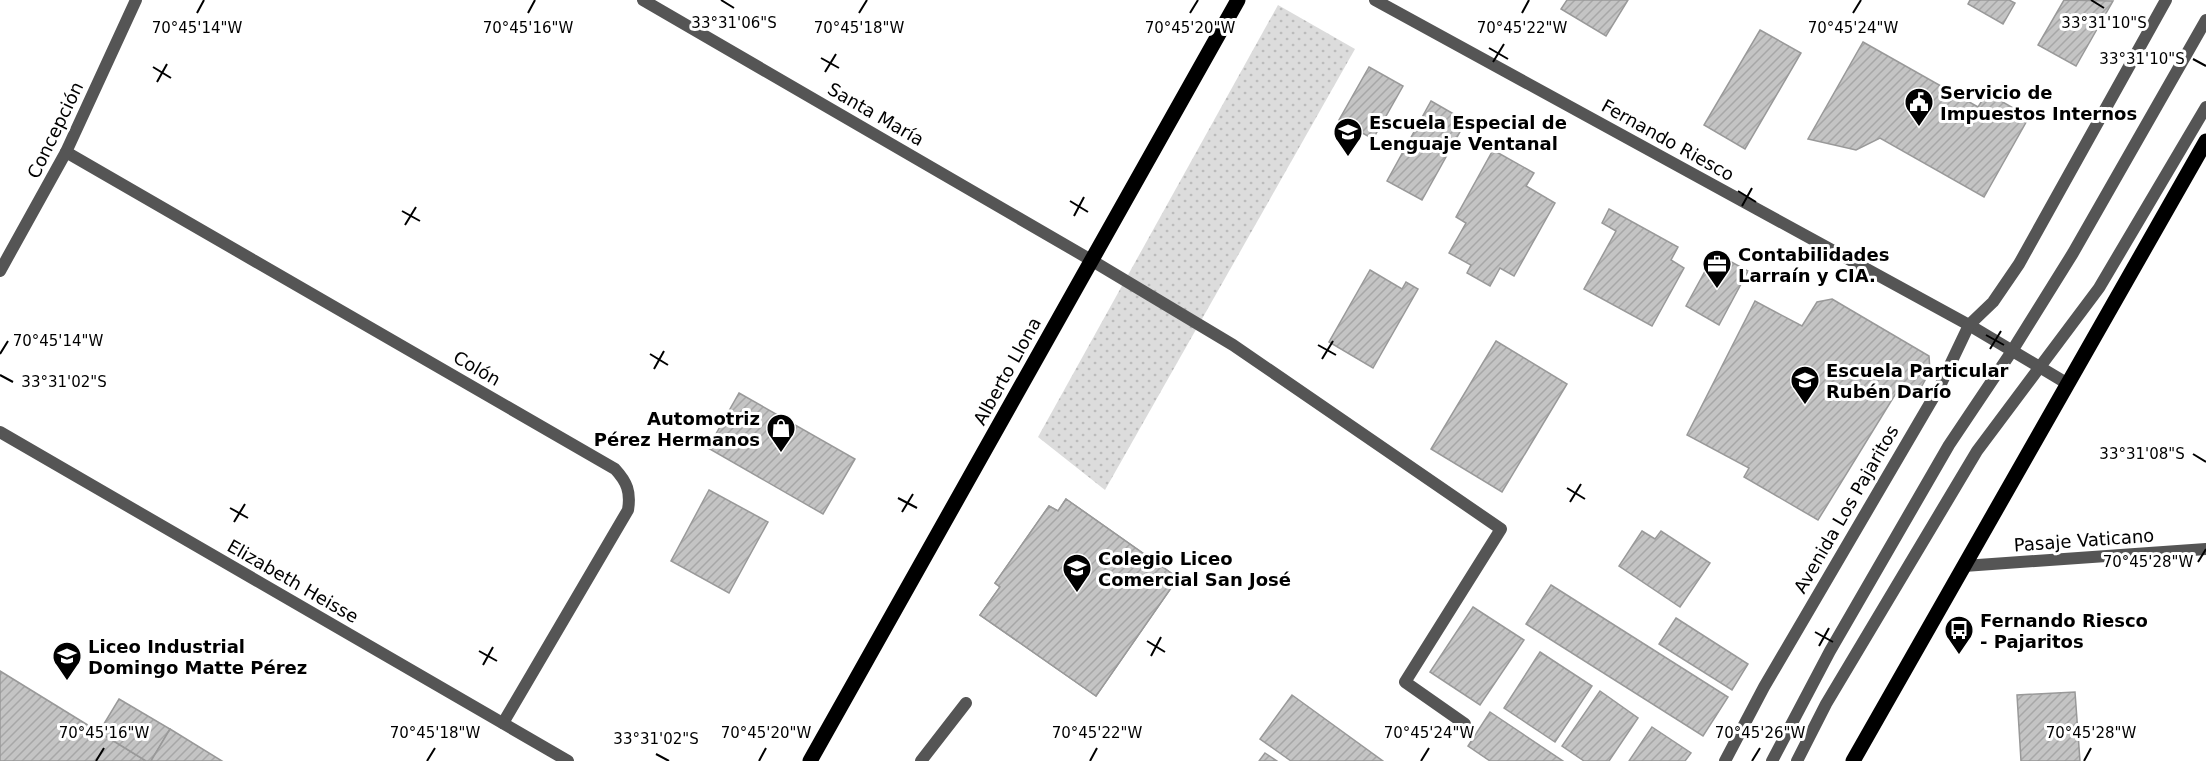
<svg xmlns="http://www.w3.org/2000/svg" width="2206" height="761" font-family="'DejaVu Sans',sans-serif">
<defs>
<pattern id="grass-dots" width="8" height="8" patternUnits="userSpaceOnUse" patternTransform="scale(1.5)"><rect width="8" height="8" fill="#dcdcdc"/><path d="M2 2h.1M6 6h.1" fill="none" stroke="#bbb" stroke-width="1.8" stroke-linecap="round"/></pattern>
<pattern id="building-hatch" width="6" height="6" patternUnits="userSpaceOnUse" patternTransform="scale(1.5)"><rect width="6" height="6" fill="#c4c4c4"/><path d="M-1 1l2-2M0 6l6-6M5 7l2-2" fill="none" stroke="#a7a7a7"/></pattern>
</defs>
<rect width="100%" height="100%" fill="#fff"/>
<polygon fill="url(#grass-dots)" points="1278,5 1355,49 1105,490 1038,437"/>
<g fill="url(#building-hatch)" stroke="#999" stroke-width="1.5" fill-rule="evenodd">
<polygon points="1567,0 1628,0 1606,36 1561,9"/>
<polygon points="1970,0 2009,0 2015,3 2003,24 1968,4"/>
<polygon points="2064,0 2113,1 2076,66 2038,45"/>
<polygon points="1760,30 1801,53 1745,149 1704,125"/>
<polygon points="1863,42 1978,107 1987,93 2029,117 1984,197 1880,138 1856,150 1808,139"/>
<polygon points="1369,67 1403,86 1373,139 1339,120"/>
<polygon points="1431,101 1466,121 1422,200 1387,181"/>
<polygon points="1493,150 1534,173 1526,186 1555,203 1514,276 1500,268 1490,286 1467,273 1471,265 1449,253 1466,223 1456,217"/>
<polygon points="1609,209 1678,247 1671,260 1684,268 1652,326 1584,289 1616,231 1602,223"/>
<polygon points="1715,253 1748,271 1719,325 1686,306"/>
<polygon points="1370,270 1402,289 1406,282 1418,289 1373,368 1329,342"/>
<polygon points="1832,299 1929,356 1930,371 1917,395 1901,385 1818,520 1744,477 1749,468 1687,435 1755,301 1802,326 1817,302"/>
<polygon points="1496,341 1567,384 1502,492 1431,449"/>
<polygon points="739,393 855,459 823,514 708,448"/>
<polygon points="709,490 768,522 729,593 671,561"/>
<path d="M1066,499L1178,578L1096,696L980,615L1000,587L995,583L1049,506L1058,511ZM1079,572L1120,601L1108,618L1066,589Z"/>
<polygon points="1066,499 1178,578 1096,696 980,615 1000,587 995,583 1049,506 1058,511"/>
<polygon points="1642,531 1655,539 1661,531 1710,563 1680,607 1619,566"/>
<polygon points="1551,585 1728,697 1703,736 1526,624"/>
<polygon points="1473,607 1524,640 1480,705 1430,672"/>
<polygon points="1676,618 1748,664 1732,690 1659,644"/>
<polygon points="1540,652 1592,686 1555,742 1504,708"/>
<polygon points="0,671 99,732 146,761 0,761"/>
<polygon points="1600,691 1638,718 1609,761 1584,761 1562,746"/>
<polygon points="2075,692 2080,761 2021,761 2017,695"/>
<polygon points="1292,695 1383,761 1291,761 1260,739"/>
<polygon points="119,699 170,729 151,761 146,761 99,732"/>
<polygon points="1490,712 1563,761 1490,761 1468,746"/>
<polygon points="1652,727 1691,753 1685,761 1629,761"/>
<polygon points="170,729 222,761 151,761"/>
<polygon points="1265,753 1277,761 1259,761"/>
</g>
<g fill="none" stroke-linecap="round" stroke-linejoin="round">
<g stroke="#555" stroke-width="12">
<polyline points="1091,260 1233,345 1501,529 1405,682 1465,724"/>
<polyline points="921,761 966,703"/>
<polyline points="1772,761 1830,651 1949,445 2012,351 2073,253 2206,20"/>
<polyline points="1797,761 1826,704 1977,451 2099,288 2206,107"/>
</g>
<g stroke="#555" stroke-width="12">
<polyline points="643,0 1091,260"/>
<polyline points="1375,0 1969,325 2068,384"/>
<path d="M66,152L615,469C627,482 631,492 628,510L503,723"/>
<polyline points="0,271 66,152 136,0"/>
<polyline points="0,432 568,761"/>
<polyline points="1964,566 2206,549"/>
<polyline points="1725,761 1764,687 1939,388 1969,325 1993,302 2019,264 2166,0"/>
</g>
<g stroke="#000" stroke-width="15">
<polyline points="810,761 1238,0"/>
<polyline points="1853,761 2206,141"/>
</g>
</g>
<path fill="none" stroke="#000" stroke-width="2" d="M721,0L734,8M2091,0L2104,8M197,13L204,0M528,13L535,0M859,13L867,0M1190,13L1198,0M1522,13L1529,0M1853,13L1861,0M1489,48L1508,59M821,58L839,68M2193,59L2206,66M1493,62L1504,44M153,67L171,78M825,72L836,54M157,82L167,64M1738,191L1756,202M1070,201L1088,212M1742,206L1752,188M402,211L420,221M1074,216L1084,197M405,225L416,207M1986,335L2004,345M1318,345L1336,355M1990,349L2001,331M0,354L8,341M650,354L668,365M1322,359L1333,341M654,369L664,351M0,375L13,382M2193,454L2206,462M1567,488L1585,499M898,498L917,508M1570,502L1581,484M230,508L248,518M902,512L913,494M234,522L245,504M2198,562L2206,549M1815,632L1833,642M1147,641L1165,652M1819,646L1829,628M479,651L497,661M1151,656L1161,637M483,665L493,647M656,754L669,761M96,761L104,748M427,761L435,748M759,761L766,748M1090,761L1097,748M1421,761L1429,748M1752,761L1760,748M2084,761L2091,748"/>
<defs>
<g id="civic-pin" transform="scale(1.5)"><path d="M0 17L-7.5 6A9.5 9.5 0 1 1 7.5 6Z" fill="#000" stroke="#fff"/><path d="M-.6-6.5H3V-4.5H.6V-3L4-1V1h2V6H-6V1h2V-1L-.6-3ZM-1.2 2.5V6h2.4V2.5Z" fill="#fff"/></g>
<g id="school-pin" transform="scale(1.5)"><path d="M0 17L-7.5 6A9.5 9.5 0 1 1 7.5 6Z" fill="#000" stroke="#fff"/><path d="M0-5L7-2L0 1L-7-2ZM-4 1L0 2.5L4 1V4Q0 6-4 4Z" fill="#fff"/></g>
<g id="office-pin" transform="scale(1.5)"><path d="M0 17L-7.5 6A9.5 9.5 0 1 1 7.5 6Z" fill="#000" stroke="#fff"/><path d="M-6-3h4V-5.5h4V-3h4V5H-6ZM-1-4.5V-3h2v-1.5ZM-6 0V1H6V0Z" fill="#fff"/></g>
<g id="shop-pin" transform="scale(1.5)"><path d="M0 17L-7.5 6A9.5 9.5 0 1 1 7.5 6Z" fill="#000" stroke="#fff"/><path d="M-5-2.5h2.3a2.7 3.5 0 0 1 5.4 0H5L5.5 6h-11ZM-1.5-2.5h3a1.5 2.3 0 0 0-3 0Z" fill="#fff"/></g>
<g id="bus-pin" transform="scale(1.5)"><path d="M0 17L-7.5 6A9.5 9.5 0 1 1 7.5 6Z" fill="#000" stroke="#fff"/><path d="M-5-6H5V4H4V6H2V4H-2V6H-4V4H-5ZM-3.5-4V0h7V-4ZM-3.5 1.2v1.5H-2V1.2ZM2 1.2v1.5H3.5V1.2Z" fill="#fff"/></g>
</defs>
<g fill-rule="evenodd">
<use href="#civic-pin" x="1919" y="102"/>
<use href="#school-pin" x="1348" y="132"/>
<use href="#office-pin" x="1717" y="264"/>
<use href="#school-pin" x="1805" y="380"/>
<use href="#shop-pin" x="781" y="428"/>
<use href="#school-pin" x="1077" y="568"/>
<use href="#bus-pin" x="1959" y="630"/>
<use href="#school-pin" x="67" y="656"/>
</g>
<g text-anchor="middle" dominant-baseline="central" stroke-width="6" stroke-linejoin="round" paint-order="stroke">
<g font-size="18" font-weight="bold" fill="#000" stroke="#fff" text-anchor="start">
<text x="1940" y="92">Servicio de<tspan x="1940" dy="21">Impuestos Internos</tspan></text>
<text x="1369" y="122">Escuela Especial de<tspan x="1369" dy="21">Lenguaje Ventanal</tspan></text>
<text x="1738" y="254">Contabilidades<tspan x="1738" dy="21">Larraín y CIA.</tspan></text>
<text x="1826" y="370">Escuela Particular<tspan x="1826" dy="21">Rubén Darío</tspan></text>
<text x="760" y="418" text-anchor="end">Automotriz<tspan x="760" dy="21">Pérez Hermanos</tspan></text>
<text x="1098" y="558">Colegio Liceo<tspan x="1098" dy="21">Comercial San José</tspan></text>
<text x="1980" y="620">Fernando Riesco<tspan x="1980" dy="21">- Pajaritos</tspan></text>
<text x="88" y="646">Liceo Industrial<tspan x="88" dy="21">Domingo Matte Pérez</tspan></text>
</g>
<g font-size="18" fill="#000" stroke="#fff">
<text transform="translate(876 114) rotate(30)">Santa María</text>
<text transform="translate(55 130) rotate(-64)">Concepción</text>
<text transform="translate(1668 140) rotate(29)">Fernando Riesco</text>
<text transform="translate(477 368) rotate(30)">Colón</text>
<text transform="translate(1007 371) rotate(-61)">Alberto Llona</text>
<text transform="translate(1846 509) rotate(-60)">Avenida Los Pajaritos</text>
<text transform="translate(2084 540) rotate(-4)">Pasaje Vaticano</text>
<text transform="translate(293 581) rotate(30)">Elizabeth Heisse</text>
</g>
</g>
<g font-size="15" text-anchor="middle" fill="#000" stroke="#fff" stroke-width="6" stroke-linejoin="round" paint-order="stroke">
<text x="734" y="28">33°31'06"S</text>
<text x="2104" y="28">33°31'10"S</text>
<text x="528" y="33">70°45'16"W</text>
<text x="859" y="33">70°45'18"W</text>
<text x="1190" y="33">70°45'20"W</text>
<text x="1522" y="33">70°45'22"W</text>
<text x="1853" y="33">70°45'24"W</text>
<text x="197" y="33">70°45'14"W</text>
<text x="2142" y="64">33°31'10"S</text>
<text x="58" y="346">70°45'14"W</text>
<text x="64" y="387">33°31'02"S</text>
<text x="2142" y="459">33°31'08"S</text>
<text x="2148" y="567">70°45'28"W</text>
<text x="104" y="738">70°45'16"W</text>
<text x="435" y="738">70°45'18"W</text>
<text x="766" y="738">70°45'20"W</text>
<text x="1097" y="738">70°45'22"W</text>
<text x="1429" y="738">70°45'24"W</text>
<text x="1760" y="738">70°45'26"W</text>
<text x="2091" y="738">70°45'28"W</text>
<text x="656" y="744">33°31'02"S</text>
</g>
</svg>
